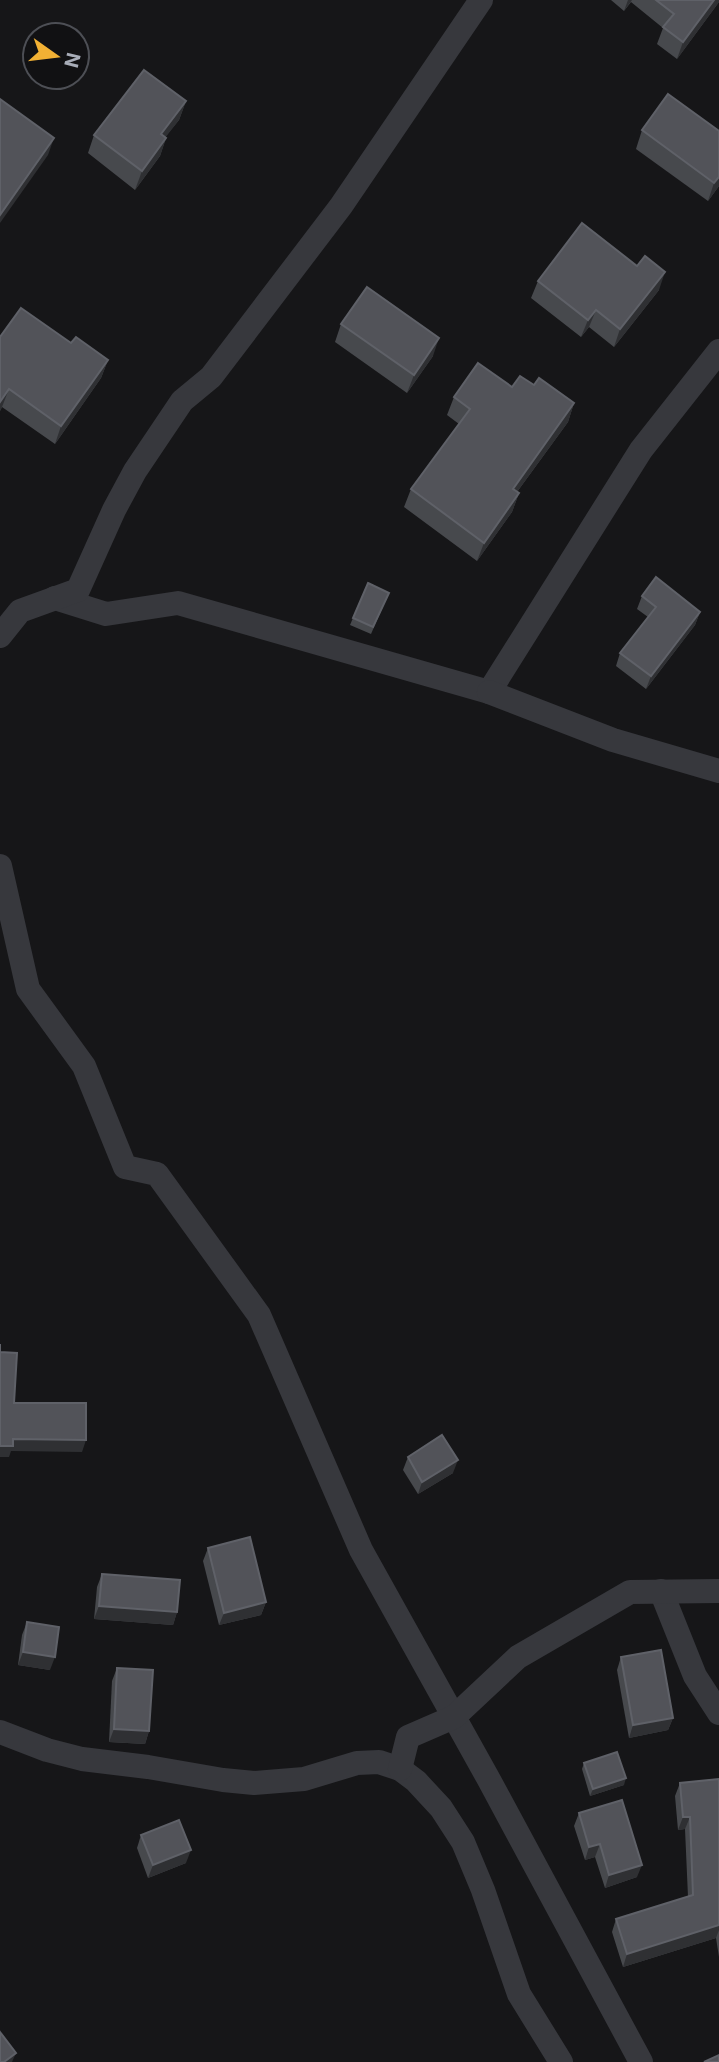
<svg xmlns="http://www.w3.org/2000/svg" width="719" height="2062" font-family="Inter,sans-serif">
<rect width="100%" height="100%" fill="#161618"/>
<g fill="none" stroke-linecap="round" stroke-linejoin="round">
<g stroke="#37383d" stroke-width="24">
<polyline points="55,598 106,614 178,603 489,692 641,450 719,351"/>
<polyline points="0,636 20,611 78,590 114,510 135,471 182,401 211,377 341,206 481,0"/>
<polyline points="489,692 613,740 719,771"/>
<polyline points="0,866 28,989 84,1066 125,1167 157,1174 259,1315 361,1550 488,1778 641,2062"/>
<polyline points="661,1591 695,1676 719,1713"/>
<polyline points="0,1732 47,1750 82,1759 148,1767 223,1780 254,1783 304,1779 357,1763 379,1762 400,1769 416,1781 441,1808 463,1842 483,1890 519,1994 561,2062"/>
<polyline points="400,1769 408,1737 454,1717 518,1657 630,1592 719,1591"/>
</g>
</g>
<g fill="#47494d">
<polygon points="611,0 719,0 719,2 677,59 657,44 663,28 631,2 624,11"/>
<polygon points="186,101 179,120 165,137 166,138 160,156 135,190 88,153 94,135"/>
<polygon points="642,130 719,186 708,201 636,149"/>
<polygon points="538,281 659,290 614,347 589,327 581,337 531,298"/>
<polygon points="341,324 433,356 407,393 335,342"/>
<polygon points="0,337 71,343 108,360 101,378 55,444 2,407 0,411"/>
<polygon points="512,387 574,403 568,422 517,492 519,493 512,512 477,561 404,507 411,489 459,424 447,415 454,397"/>
<polygon points="389,593 371,634 350,625 353,618"/>
<polygon points="642,596 700,612 695,625 646,689 616,666 620,653 648,617 637,609"/>
<polygon points="408,1457 453,1473 418,1494 403,1470"/>
<polygon points="208,1548 266,1602 261,1615 219,1625 203,1561"/>
<polygon points="102,1574 177,1612 173,1625 94,1619 97,1587"/>
<polygon points="27,1622 50,1670 18,1665 22,1635"/>
<polygon points="621,1657 673,1718 668,1730 629,1738 617,1670"/>
<polygon points="117,1668 149,1731 145,1744 109,1742 112,1681"/>
<polygon points="584,1763 624,1785 590,1796 582,1769"/>
<polygon points="719,1779 719,1957 716,1938 623,1967 612,1932 616,1919 688,1897 685,1829 678,1830 675,1796 680,1783"/>
<polygon points="579,1813 637,1877 605,1888 595,1857 585,1860 574,1826"/>
<polygon points="141,1835 186,1863 148,1878 137,1848"/>
</g>
<g fill="#2f3033">
<polygon points="628,0 632,0 624,11"/>
<polygon points="714,0 719,0 719,2 677,59 683,42"/>
<polygon points="186,101 179,120 154,152 161,134"/>
<polygon points="54,138 48,155 0,223 0,215"/>
<polygon points="166,138 160,156 135,190 142,171"/>
<polygon points="719,177 719,186 708,201 714,183"/>
<polygon points="665,272 659,290 614,347 620,329"/>
<polygon points="596,310 589,327 581,337 588,320"/>
<polygon points="439,338 433,356 407,393 414,375"/>
<polygon points="108,360 101,378 55,444 61,426"/>
<polygon points="9,389 2,407 0,411 0,402"/>
<polygon points="574,403 568,422 506,507 513,489"/>
<polygon points="519,493 512,512 477,561 484,543"/>
<polygon points="700,612 695,625 646,689 651,676"/>
<polygon points="13,1439 86,1440 82,1452 11,1451 9,1457 0,1457 0,1446"/>
<polygon points="458,1460 453,1473 418,1494 422,1482"/>
<polygon points="266,1602 261,1615 219,1625 224,1613"/>
<polygon points="99,1606 177,1612 173,1625 94,1619"/>
<polygon points="23,1652 55,1657 50,1670 18,1665"/>
<polygon points="673,1718 668,1730 629,1738 633,1725"/>
<polygon points="114,1729 149,1731 145,1744 109,1742"/>
<polygon points="626,1778 624,1785 590,1796 593,1789"/>
<polygon points="683,1817 690,1817 685,1829 678,1830"/>
<polygon points="600,1844 595,1857 585,1860 589,1847"/>
<polygon points="191,1850 186,1863 148,1878 153,1865"/>
<polygon points="642,1865 637,1877 605,1888 609,1875"/>
<polygon points="719,1925 719,1930 716,1938 623,1967 627,1954"/>
<polygon points="16,2053 12,2062 4,2062"/>
</g>
<g fill="#525359" stroke="#5f6168" stroke-width="2">
<polygon points="656,0 714,0 683,42 663,27 674,14"/>
<polygon points="144,70 186,101 161,134 166,138 142,171 94,135"/>
<polygon points="668,94 719,131 719,177 714,183 642,130"/>
<polygon points="0,99 54,138 0,215"/>
<polygon points="582,223 637,266 645,256 665,272 620,329 596,310 588,320 538,281"/>
<polygon points="367,287 439,338 414,375 341,324"/>
<polygon points="21,308 71,343 76,337 108,360 61,426 9,389 0,402 0,337"/>
<polygon points="478,363 512,387 520,376 534,385 539,378 574,403 513,489 519,493 484,543 411,489 470,409 454,397"/>
<polygon points="656,577 700,612 651,676 620,653 656,607 642,596"/>
<polygon points="368,583 389,593 373,627 353,618"/>
<polygon points="0,1344 0,1352 17,1353 14,1403 86,1403 86,1440 13,1439 13,1446 0,1446"/>
<polygon points="442,1435 458,1460 422,1482 408,1457"/>
<polygon points="250,1537 266,1602 224,1613 208,1548"/>
<polygon points="102,1574 180,1580 177,1612 99,1606"/>
<polygon points="27,1622 59,1627 55,1657 23,1652"/>
<polygon points="661,1650 673,1718 633,1725 621,1657"/>
<polygon points="117,1668 153,1670 149,1731 114,1729"/>
<polygon points="617,1752 626,1778 593,1789 584,1763"/>
<polygon points="719,1779 719,1925 627,1954 616,1919 693,1895 690,1817 683,1817 680,1783"/>
<polygon points="622,1800 642,1865 609,1875 600,1844 589,1847 579,1813"/>
<polygon points="179,1820 191,1850 153,1865 141,1835"/>
<polygon points="0,2032 16,2053 4,2062 0,2062"/>
<polygon points="719,2055 719,2062 704,2062"/>
</g>
<g transform="translate(56 56) rotate(104)"><circle r="33" fill="#111113" stroke="#4d4f55" stroke-width="2"/>
<path d="M0-5L12 26L0 18L-12 26Z" fill="#f2b134"/>
<text y="-10" font-size="19" font-weight="bold" text-anchor="middle" fill="#a8adb8">N</text>
</g>
</svg>
